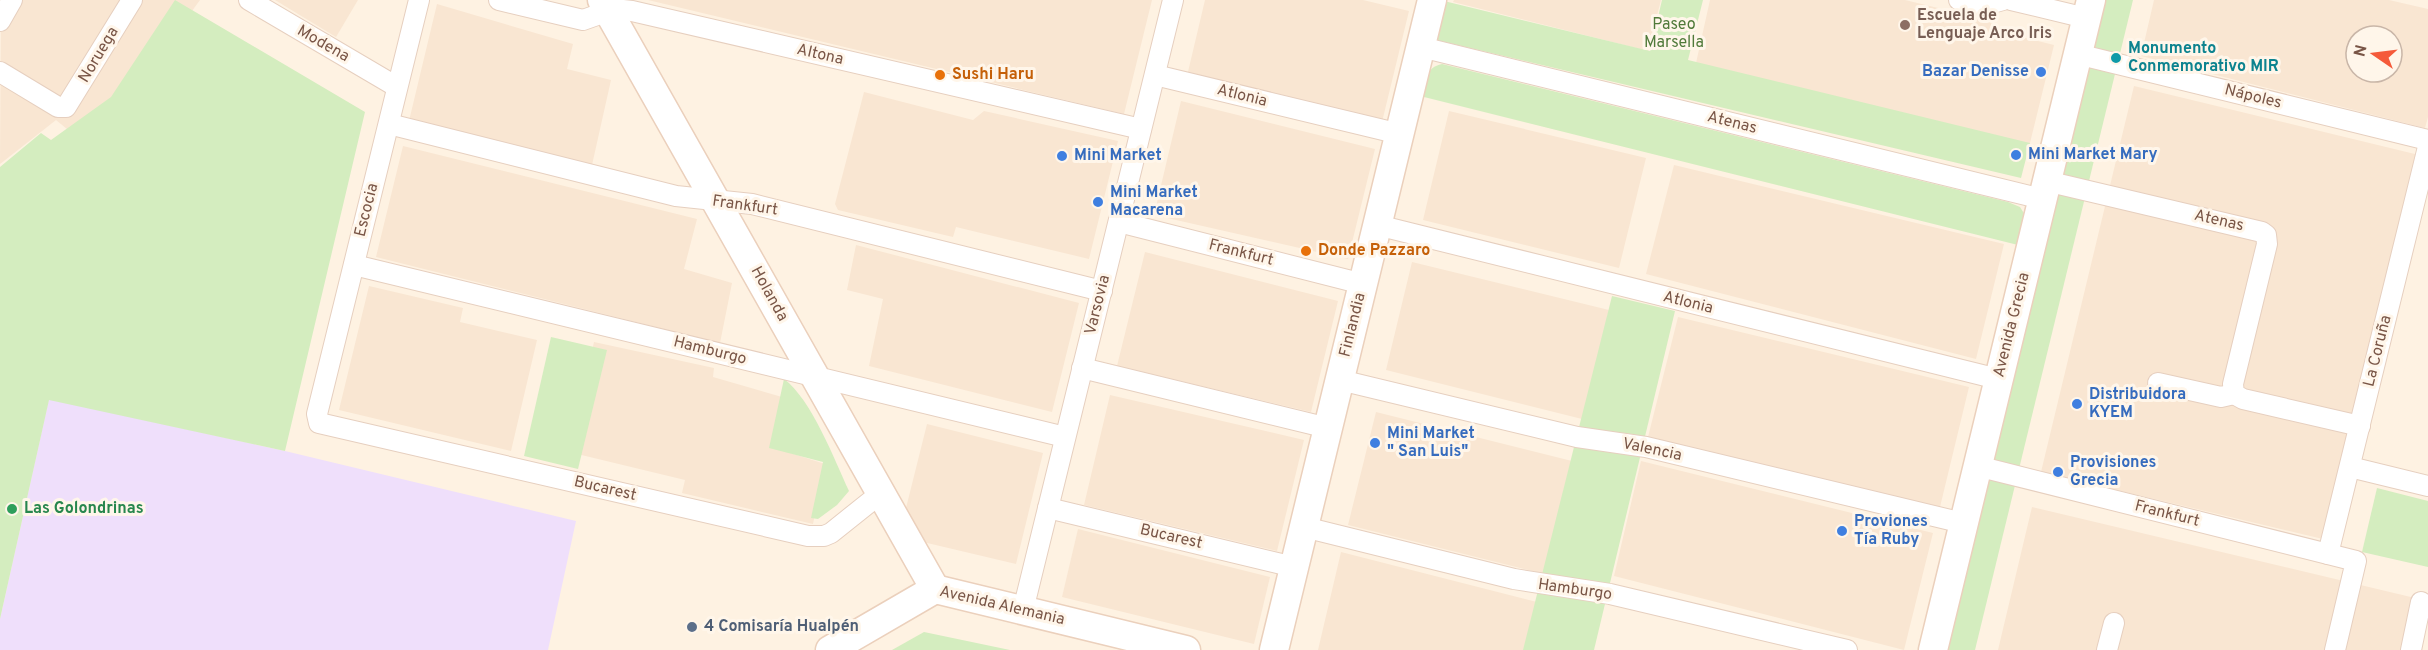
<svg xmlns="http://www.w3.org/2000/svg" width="2428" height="650" font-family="Overpass,sans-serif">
<rect width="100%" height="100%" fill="#fef2e2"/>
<g fill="#f9e6d2" fill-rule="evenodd">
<polygon points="1,0 200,0 137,86 67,129 56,120 0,164"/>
<polygon points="275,0 358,0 336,37"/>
<polygon points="648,0 1152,0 1124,114"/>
<polygon points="1205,0 1363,0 1409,11 1382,122 1187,76"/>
<polygon points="1454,0 1661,0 1648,51 1453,2"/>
<polygon points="1710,0 1905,0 1992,21 1990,29 2054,45 2029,147 1696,63"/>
<path d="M2154,0H2389L2428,9V117L2425,128L2141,56ZM2356,36H2392V72H2356Z"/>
<polygon points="437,4 573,44 567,69 611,80 592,165 409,121"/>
<polygon points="2134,86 2419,155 2323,539 2041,472"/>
<polygon points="864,92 973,120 984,111 1118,141 1089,259 956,227 953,237 838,210 835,204"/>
<polygon points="1181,101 1375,149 1348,259 1154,215"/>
<polygon points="1449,111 1646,158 1619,268 1423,220"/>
<polygon points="403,146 697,219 684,269 732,283 720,343 376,257"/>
<polygon points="1674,165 2004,244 1976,359 1646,274"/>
<polygon points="856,245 1079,303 1052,412 869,366 883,299 847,290"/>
<polygon points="1145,252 1338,301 1311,412 1117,366"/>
<polygon points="1412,262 1609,310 1582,419 1386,370"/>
<polygon points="369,286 463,308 460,322 537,340 511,451 339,410"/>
<polygon points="1678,317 1969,387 1940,507 1648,437"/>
<polygon points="594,342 714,368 713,377 789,399 778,449 825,464 813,524 682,493 685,480 569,452"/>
<polygon points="1110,395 1304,440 1277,551 1084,505"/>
<polygon points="1376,412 1572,461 1544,574 1348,525"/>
<polygon points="927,424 1043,453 1016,564 923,542 906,508"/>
<polygon points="1641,461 1933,533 1904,650 1614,576"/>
<polygon points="2032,507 2415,598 2403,650 1998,650"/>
<polygon points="1078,529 1270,577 1254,644 1062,597"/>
<polygon points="1341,552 1537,602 1526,650 1318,650"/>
</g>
<polygon fill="#efdffb" points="49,399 285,451 576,521 548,650 0,650 0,619"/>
<g fill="#d4edbf">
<polygon points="175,0 365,112 285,451 49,400 0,619 0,167 41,133 51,140 111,97"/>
<polygon points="1662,0 1703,0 1688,60 2030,143 2021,178 1432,39 1444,1 1650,51"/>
<polygon points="2104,0 2133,0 1975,650 1948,650"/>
<path d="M1442,64L2008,202L2020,207L2025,215L2018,245L1420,96C1424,82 1426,67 1442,64Z"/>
<polygon points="1612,296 1675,311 1594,650 1523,650"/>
<polygon points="551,337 607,350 578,469 524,456"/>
<path d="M784,379C812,400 834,459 849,491L837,505L818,519L811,518L823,462L769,448Z"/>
<polygon points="2377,488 2428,501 2428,567 2362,552"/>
<polygon points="924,632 1010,650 892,650"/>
</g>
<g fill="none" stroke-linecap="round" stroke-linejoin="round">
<g stroke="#e6cfbf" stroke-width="22">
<g id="street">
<polyline points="249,0 397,87"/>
<polyline points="419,0 317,414 319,423 808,536 824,536 831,533 881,493"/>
<polyline points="499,0 583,20 614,9 632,11 1141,129"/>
<polyline points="1959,0 1985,5 2003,0"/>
<polyline points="2011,0 2086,18"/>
<polyline points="0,21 12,0"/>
<polyline points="1421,47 2042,199"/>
<polyline points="2077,54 2428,140"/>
<polyline points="0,72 58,107 66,107 132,0"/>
<polyline points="1155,75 1400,134"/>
<polyline points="389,124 676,196 752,204 1102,291"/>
<polyline points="2046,181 2262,232 2266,235 2267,244 2233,384 2234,394 2243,399 2360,426"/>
<polyline points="1119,222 1363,284"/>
<polyline points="1377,225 1998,379"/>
<polyline points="354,265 1065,437"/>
<polyline points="1082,368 1328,428"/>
<polyline points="1340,380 1577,437 1646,447 1963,523"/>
<polyline points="2158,383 2221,397 2234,394"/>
<polyline points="1977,466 2356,561 2335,650"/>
<polyline points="2350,467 2428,486"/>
<polyline points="1048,508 1294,567"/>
<polyline points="1304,527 1514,579 1610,594 1847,650"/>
<polyline points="2328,554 2428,147"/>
<polyline points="1023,610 1173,0"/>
<polyline points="2107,650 2114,623"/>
<polyline points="2411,650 2421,602"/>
</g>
</g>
<g stroke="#ebd0bc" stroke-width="31">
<g id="secondary">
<polyline points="602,0 935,589"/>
<polyline points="830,650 935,589 1186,650"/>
<polyline points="1274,650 1432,0"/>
<polyline points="1933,650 2091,0"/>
</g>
</g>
<use href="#street" stroke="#fff" stroke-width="20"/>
<use href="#secondary" stroke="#fff" stroke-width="28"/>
</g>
<circle fill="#8d6e63" stroke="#fff6ea" stroke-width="2" cx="1905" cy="25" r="6"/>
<circle fill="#0f9aa8" stroke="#fff6ea" stroke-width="2" cx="2116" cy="58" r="6"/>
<g fill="#3f7fe0" stroke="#fff6ea" stroke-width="2">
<circle cx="2041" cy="72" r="6"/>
<circle cx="2016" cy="155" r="6"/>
<circle cx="1062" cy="156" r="6"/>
<circle cx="1098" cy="202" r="6"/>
<circle cx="2077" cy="404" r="6"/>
<circle cx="1375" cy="443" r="6"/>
<circle cx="2058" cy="472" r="6"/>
<circle cx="1842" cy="531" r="6"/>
</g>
<g fill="#e8710a" stroke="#fff6ea" stroke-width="2">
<circle cx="940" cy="75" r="6"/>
<circle cx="1306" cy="251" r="6"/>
</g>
<circle fill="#2e9e5b" stroke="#fff6ea" stroke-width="2" cx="12" cy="509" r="6"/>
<circle fill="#5c6f8a" stroke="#fff6ea" stroke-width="2" cx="692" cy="627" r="6"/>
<g text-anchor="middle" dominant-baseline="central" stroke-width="6" stroke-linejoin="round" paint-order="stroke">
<g font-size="16" font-weight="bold" fill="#785e54" stroke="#fff6ea" text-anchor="start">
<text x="1917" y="16">Escuela de<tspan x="1917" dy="18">Lenguaje Arco Iris</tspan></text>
</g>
<g font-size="16" fill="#507a3a" stroke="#fff6ea">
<text x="1674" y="25">Paseo<tspan x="1674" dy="18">Marsella</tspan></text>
</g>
<g font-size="16" fill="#795546" stroke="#fff6ea">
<text transform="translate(323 44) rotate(30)">Modena</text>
<text transform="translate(99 55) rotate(-59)">Noruega</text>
<text transform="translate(820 55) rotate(13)">Altona</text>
<text transform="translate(1242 96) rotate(14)">Atlonia</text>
<text transform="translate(2253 97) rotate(14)">Nápoles</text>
<text transform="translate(1732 123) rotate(14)">Atenas</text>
<text transform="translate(745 206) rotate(8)">Frankfurt</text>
<text transform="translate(367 210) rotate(-76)">Escocia</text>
<text transform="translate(2219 221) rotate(13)">Atenas</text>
<text transform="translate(1241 253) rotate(14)">Frankfurt</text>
<text transform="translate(769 294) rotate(61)">Holanda</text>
<text transform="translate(1688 303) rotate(14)">Atlonia</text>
<text transform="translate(1098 305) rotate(-76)">Varsovia</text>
<text transform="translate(1353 325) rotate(-76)">Finlandia</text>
<text transform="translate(2012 325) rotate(-76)">Avenida Grecia</text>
<text transform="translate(710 351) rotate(14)">Hamburgo</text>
<text transform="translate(2378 351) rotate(-76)">La Coruña</text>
<text transform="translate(1652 450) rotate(12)">Valencia</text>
<text transform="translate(605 489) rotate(13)">Bucarest</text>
<text transform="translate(2167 514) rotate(14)">Frankfurt</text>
<text transform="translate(1171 537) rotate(13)">Bucarest</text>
<text transform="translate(1575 590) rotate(8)">Hamburgo</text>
<text transform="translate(1002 606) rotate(13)">Avenida Alemania</text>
</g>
<g font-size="16" font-weight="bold" fill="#0d838f" stroke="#fff6ea" text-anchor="start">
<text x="2128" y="49">Monumento<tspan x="2128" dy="18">Conmemorativo MIR</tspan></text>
</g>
<g font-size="16" font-weight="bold" fill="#366cbe" stroke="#fff6ea" text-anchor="start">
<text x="2029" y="72" text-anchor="end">Bazar Denisse</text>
<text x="2028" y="155">Mini Market Mary</text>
<text x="1074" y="156">Mini Market</text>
<text x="1110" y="193">Mini Market<tspan x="1110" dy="18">Macarena</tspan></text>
<text x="2089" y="395">Distribuidora<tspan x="2089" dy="18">KYEM</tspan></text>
<text x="1387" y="434">Mini Market<tspan x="1387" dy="18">" San Luis"</tspan></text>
<text x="2070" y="463">Provisiones<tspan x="2070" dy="18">Grecia</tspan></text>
<text x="1854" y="522">Proviones<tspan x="1854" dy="18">Tía Ruby</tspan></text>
</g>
<g font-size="16" font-weight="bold" fill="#c56008" stroke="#fff6ea" text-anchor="start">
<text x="952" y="75">Sushi Haru</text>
<text x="1318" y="251">Donde Pazzaro</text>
</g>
<g font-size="16" font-weight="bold" fill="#27864d" stroke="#fff6ea" text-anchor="start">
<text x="24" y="509">Las Golondrinas</text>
</g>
<g font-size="16" font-weight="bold" fill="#4e5e75" stroke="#fff6ea" text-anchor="start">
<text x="704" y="627">4 Comisaría Hualpén</text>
</g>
</g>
<g transform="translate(2374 54) rotate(284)"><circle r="28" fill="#fff6ea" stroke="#c9b6a8" stroke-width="1.5"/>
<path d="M0-4.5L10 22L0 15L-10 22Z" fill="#f55a3a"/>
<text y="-9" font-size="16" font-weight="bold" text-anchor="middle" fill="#795546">N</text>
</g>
</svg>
